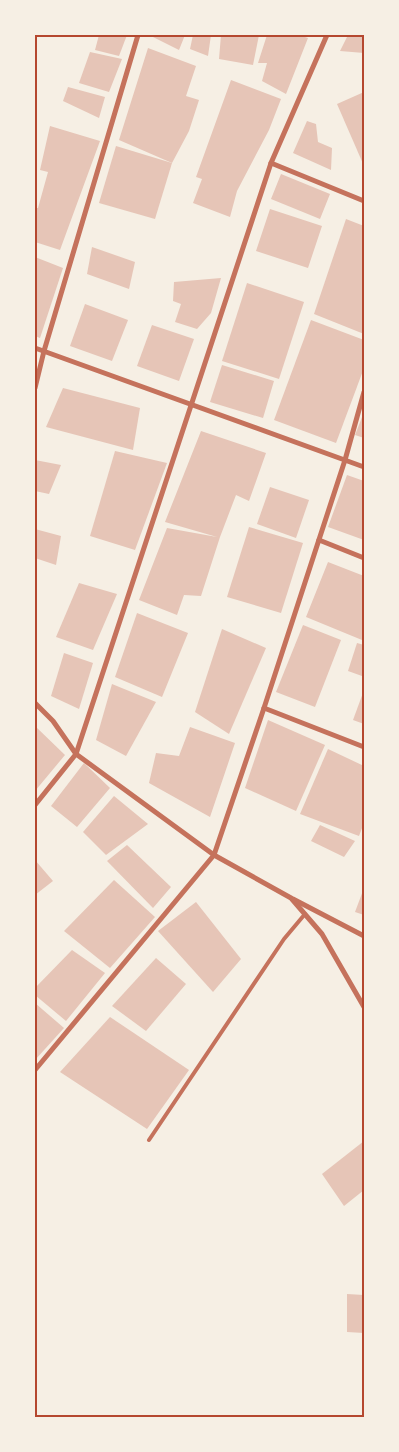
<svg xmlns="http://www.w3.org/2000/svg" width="399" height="1452" font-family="Karla,sans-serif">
<rect width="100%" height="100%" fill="#f6efe4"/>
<g fill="#e6c5b7">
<polygon points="99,35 127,35 119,56 95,50"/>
<polygon points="149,35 185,35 179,50"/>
<polygon points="193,35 211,35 208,56 190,49"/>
<polygon points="221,35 259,35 253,65 219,59"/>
<polygon points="267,35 299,35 308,38 286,94 262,81 267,63 258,63"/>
<polygon points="348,35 364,36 364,53 340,51"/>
<polygon points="148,48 196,66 186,96 199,100 189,131 172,163 119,140"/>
<polygon points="90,52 122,59 109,92 79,83"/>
<polygon points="231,80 281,99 269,130 237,191 230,217 193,203 202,179 196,177"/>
<polygon points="68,87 105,97 99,118 63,101"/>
<polygon points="364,92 364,166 337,104"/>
<polygon points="307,121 316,124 318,142 332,148 331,170 293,153"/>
<polygon points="50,126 100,141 60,250 35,242 35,208 38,208 48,172 40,170"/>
<polygon points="116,146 172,163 155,219 99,203"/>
<polygon points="281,174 330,194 320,219 271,199"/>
<polygon points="270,209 322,226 308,268 256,251"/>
<polygon points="346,219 364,226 364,334 314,314"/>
<polygon points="92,247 135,262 129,289 87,274"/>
<polygon points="35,257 63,268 40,338 35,336"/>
<polygon points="221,278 211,313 197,329 175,322 181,304 173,301 174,282"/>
<polygon points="247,283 304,302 279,379 222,361"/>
<polygon points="85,304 128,320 112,361 70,346"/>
<polygon points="311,320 364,340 364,368 336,443 274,420"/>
<polygon points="152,325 194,339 179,381 137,366"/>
<polygon points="222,365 274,381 263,418 210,402"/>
<polygon points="63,388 140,408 133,450 46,427"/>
<polygon points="364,412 364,438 355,435"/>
<polygon points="201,431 266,453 249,501 236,495 220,537 201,596 184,595 177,615 139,600 167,528 217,537 165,522"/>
<polygon points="115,451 167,463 135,550 90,536"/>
<polygon points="35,460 61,465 49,494 35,491"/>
<polygon points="347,475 364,481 364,540 328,527"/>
<polygon points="270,487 309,500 296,538 257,524"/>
<polygon points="249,527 303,543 281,613 227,597"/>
<polygon points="35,529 61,536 56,565 35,558"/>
<polygon points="328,562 364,576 364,635 362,640 306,617"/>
<polygon points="79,583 117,594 93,650 56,637"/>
<polygon points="137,613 188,633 162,697 115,677"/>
<polygon points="303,625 341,640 315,707 276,692"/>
<polygon points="222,629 266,648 229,734 195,712"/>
<polygon points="357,643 364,645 364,669 362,676 348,671"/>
<polygon points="64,653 93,663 79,709 51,696"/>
<polygon points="112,684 156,702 126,756 96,740"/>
<polygon points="364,690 364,724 353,720"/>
<polygon points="268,720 325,745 296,811 245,788"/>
<polygon points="35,726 65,755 35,791"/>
<polygon points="190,727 235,743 210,817 149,783 156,753 179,756"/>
<polygon points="328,749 364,766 364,823 359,836 300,814"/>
<polygon points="84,763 110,788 77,827 51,806"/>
<polygon points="114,796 148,824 106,855 83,832"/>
<polygon points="320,825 355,841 344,857 311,841"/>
<polygon points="127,845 171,887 153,908 107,861"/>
<polygon points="35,860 53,881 35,895"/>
<polygon points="114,880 155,917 110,968 64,931"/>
<polygon points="364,888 364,915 355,912"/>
<polygon points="196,902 241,959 213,992 158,931"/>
<polygon points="72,950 105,973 66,1021 35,995 35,988"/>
<polygon points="156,958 186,984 146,1031 112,1006"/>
<polygon points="35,1003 64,1028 35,1060"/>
<polygon points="110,1017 189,1070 147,1129 60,1072"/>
<polygon points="364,1141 364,1190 344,1206 322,1174"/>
<polygon points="347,1294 364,1295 364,1333 347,1332"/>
</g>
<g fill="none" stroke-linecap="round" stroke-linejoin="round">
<polyline stroke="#c5725c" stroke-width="4" points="149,1140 284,939 305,914"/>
<g stroke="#c5725c" stroke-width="5">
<polyline points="271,163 364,201"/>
<polyline points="35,348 364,467"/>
<polyline points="35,388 44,351 138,35"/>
<polyline points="319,540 364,558"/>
<polyline points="35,703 53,721 76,754 214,855 291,898 322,934 364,1007"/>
<polyline points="264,708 364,747"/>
<polyline points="35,805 76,754 271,163 327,35"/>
<polyline points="293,899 364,936"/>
<polyline points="35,1070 214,855 264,708 345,460 364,392"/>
</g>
</g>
<rect width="399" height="1452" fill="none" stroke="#f6efe4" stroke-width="72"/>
<rect x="36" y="36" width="327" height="1380" fill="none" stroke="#b5482f" stroke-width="2"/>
</svg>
